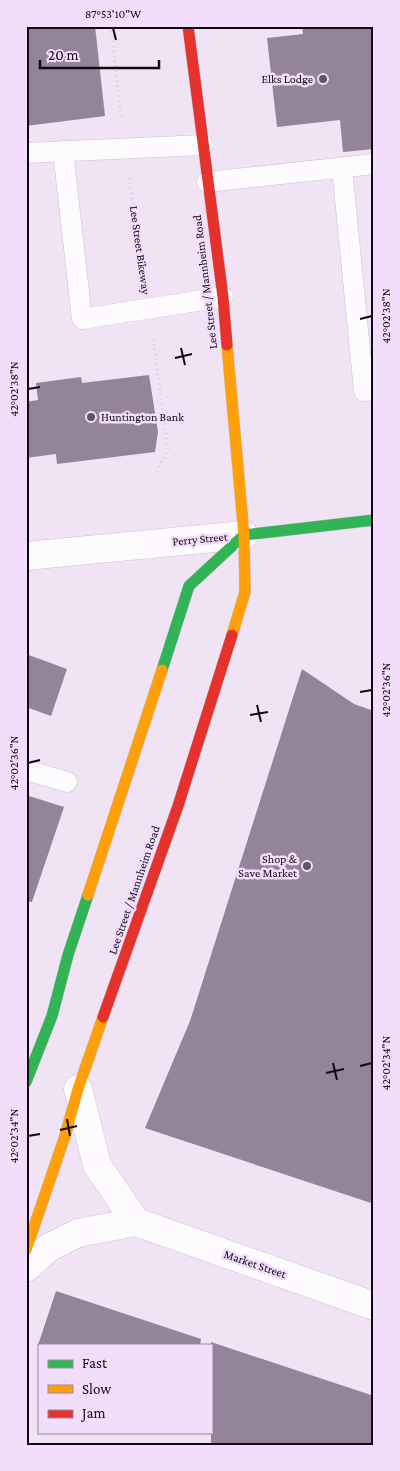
<svg xmlns="http://www.w3.org/2000/svg" width="400" height="1471" font-family="'Crimson Pro',serif">
<rect width="100%" height="100%" fill="#efe3f4"/>
<g fill="#938499">
<polygon points="26,26 95,26 105,116 26,126"/>
<polygon points="302,26 374,26 374,149 343,152 340,120 277,127 267,38 303,34"/>
<polygon points="149,375 158,432 155,452 57,464 56,454 26,458 26,402 38,400 36,383 81,377 82,383"/>
<polygon points="26,654 67,669 51,716 26,707"/>
<polygon points="302,669 354,704 374,711 374,1204 145,1128 190,1021"/>
<polygon points="26,795 64,807 32,902 26,901"/>
<polygon points="56,1291 201,1339 200,1345 38,1345"/>
<polygon points="211,1342 374,1396 374,1445 211,1445"/>
</g>
<g fill="none" stroke-linecap="round" stroke-linejoin="round">
<g stroke="#ccc2d0" stroke-width="21">
<g id="lane">
<polyline points="63,151 82,319 223,297"/>
<polyline points="26,153 203,145"/>
<polyline points="342,168 364,391 374,390"/>
<polyline points="207,182 374,164"/>
<polyline points="26,770 67,782"/>
</g>
</g>
<g stroke="#ccc2d0" stroke-width="29">
<g id="street">
<polyline points="26,556 244,535"/>
<polyline points="78,1089 97,1165 136,1222"/>
<polyline points="26,1268 48,1248 78,1233 136,1222 374,1306"/>
</g>
</g>
<g stroke="#ccc2d0" stroke-width="12">
<g id="fast">
<polyline points="244,535 374,520"/>
<polyline points="162,670 189,586 244,535"/>
<polyline points="26,1082 52,1016 68,955 88,895"/>
</g>
</g>
<g stroke="#ccc2d0" stroke-width="12">
<g id="slow">
<polyline points="227,345 244,535 245,592 232,635"/>
<polyline points="88,895 162,670"/>
<polyline points="26,1250 65,1136 78,1089 103,1017"/>
</g>
</g>
<g stroke="#ccc2d0" stroke-width="12">
<g id="jam">
<polyline points="188,26 223,297 227,345"/>
<polyline points="103,1017 178,806 232,635"/>
</g>
</g>
<g stroke="#d3cfd4" stroke-width="3" stroke-dasharray="1 4" stroke-linecap="butt">
<polyline points="111,26 121,118"/>
<polyline points="129,178 144,278"/>
<polyline points="153,339 168,449 157,471"/>
</g>
<use href="#lane" stroke="#fdfbfd" stroke-width="20"/>
<use href="#street" stroke="#fdfbfd" stroke-width="28"/>
<use href="#fast" stroke="#30b455" stroke-width="11"/>
<use href="#slow" stroke="#ff9f0a" stroke-width="11"/>
<use href="#jam" stroke="#e5322d" stroke-width="11"/>
</g>
<path fill="none" stroke="#110a14" stroke-width="2" d="M113,28L116,40M360,319L372,316M181,348L185,365M175,358L192,354M28,389L40,387M360,692L372,690M257,705L261,722M250,715L268,712M28,763L40,760M333,1063L337,1080M360,1066L372,1063M326,1073L344,1069M67,1119L70,1136M60,1130L77,1126M28,1136L40,1134"/>
<g fill="#5f5662" stroke="#f2ddfa" stroke-width="2">
<circle cx="323" cy="79" r="5"/>
<circle cx="91" cy="417" r="5"/>
<circle cx="307" cy="866" r="5"/>
</g>
<g text-anchor="middle" dominant-baseline="central" stroke-width="5" stroke-linejoin="round" paint-order="stroke">
<g font-size="12" fill="#110a14" stroke="#f2ddfa" text-anchor="end">
<text x="313" y="79">Elks Lodge</text>
<text x="101" y="417" text-anchor="start">Huntington Bank</text>
<text x="297" y="859">Shop &amp;<tspan x="297" dy="14">Save Market</tspan></text>
</g>
<g font-size="12" fill="#110a14" stroke="#f2ddfa">
<text transform="translate(140 250) rotate(82)">Lee Street Bikeway</text>
<text transform="translate(205 282) rotate(-97)">Lee Street / Mannheim Road</text>
<text transform="translate(200 539) rotate(-5)">Perry Street</text>
<text transform="translate(134 890) rotate(-71)">Lee Street / Mannheim Road</text>
<text transform="translate(255 1264) rotate(19)">Market Street</text>
</g>
</g>
<rect width="400" height="1471" fill="none" stroke="#f2ddfa" stroke-width="55"/>
<rect x="38" y="1344" width="175" height="90" fill="#f2ddfa" stroke="#98899e"/>
<rect x="48" y="1360" width="25" height="8" fill="#30b455" stroke="#98899e"/>
<text x="82" y="1368" font-size="15" fill="#110a14">Fast</text>
<rect x="48" y="1385" width="25" height="8" fill="#ff9f0a" stroke="#98899e"/>
<text x="82" y="1394" font-size="15" fill="#110a14">Slow</text>
<rect x="48" y="1410" width="25" height="8" fill="#e5322d" stroke="#98899e"/>
<text x="82" y="1418" font-size="15" fill="#110a14">Jam</text>
<path d="M40 60v8h119v-8" fill="none" stroke="#110a14" stroke-width="2.5"/>
<text x="48" y="60" font-size="15" fill="#110a14" stroke="#f2ddfa" stroke-width="4" paint-order="stroke">20 m</text>
<rect x="28" y="28" width="344" height="1416" fill="none" stroke="#110a14" stroke-width="2"/>
<g font-size="12" text-anchor="middle" fill="#110a14">
<text x="113" y="18">87°53'10"W</text>
<text transform="translate(386 316) rotate(-90)" y="4">42°02'38"N</text>
<text transform="translate(14 389) rotate(-90)" y="4">42°02'38"N</text>
<text transform="translate(386 690) rotate(-90)" y="4">42°02'36"N</text>
<text transform="translate(14 763) rotate(-90)" y="4">42°02'36"N</text>
<text transform="translate(386 1063) rotate(-90)" y="4">42°02'34"N</text>
<text transform="translate(14 1136) rotate(-90)" y="4">42°02'34"N</text>
</g>
</svg>
